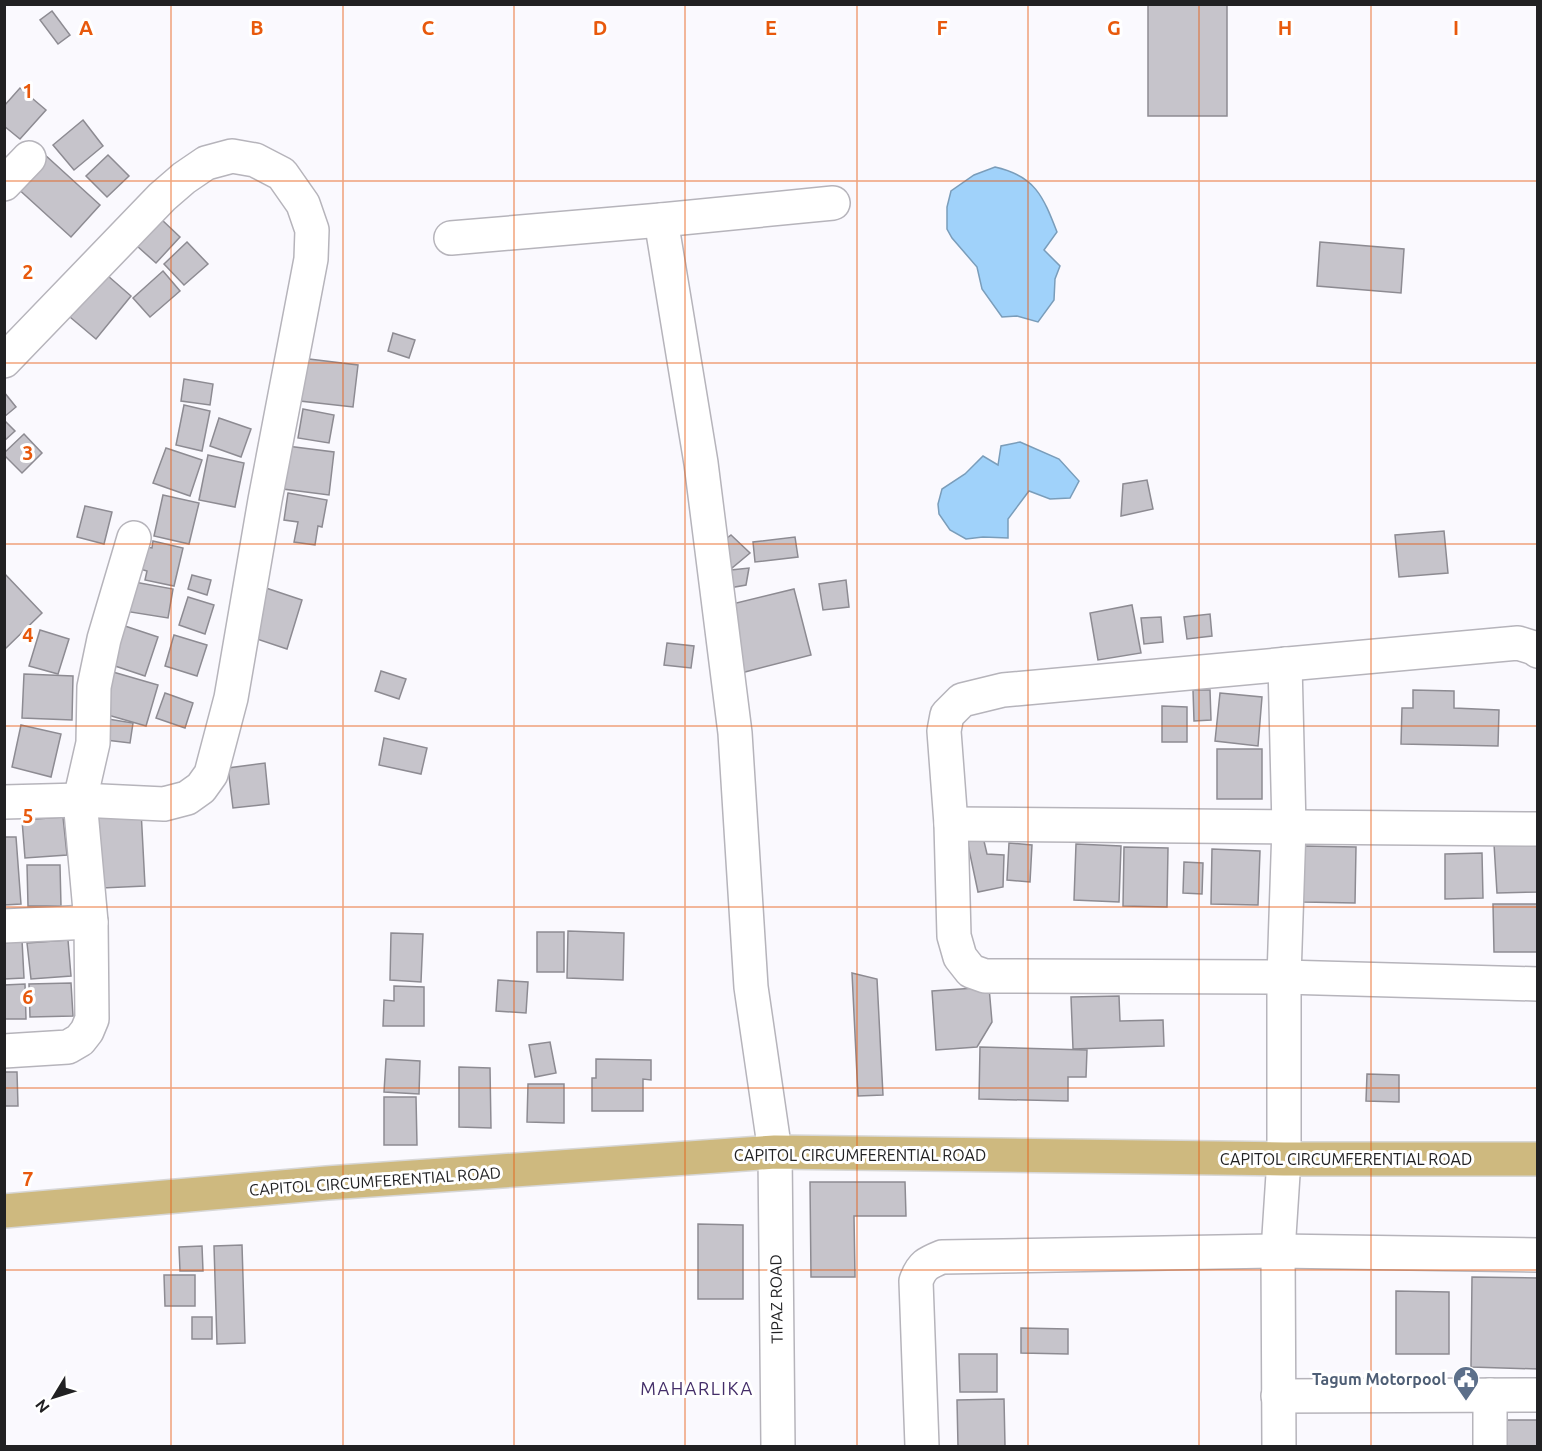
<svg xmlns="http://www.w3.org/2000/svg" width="1542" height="1451" font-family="Ubuntu,sans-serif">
<rect width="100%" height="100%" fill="#faf9fe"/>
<g fill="#a0d2fa" stroke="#7a9dba" stroke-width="1.5">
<path d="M995,167C1035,176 1043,196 1057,232L1044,250L1060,266L1055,279L1054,300L1038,322L1017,316L1002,317L982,289L977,267L952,238L947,229V207L951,191L974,175Z"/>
<polygon points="1020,442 1059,459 1079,481 1070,498 1050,499 1029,491 1008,519 1008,538 983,537 966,539 950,530 939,514 938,504 942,489 965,474 983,456 998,465 1001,446"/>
</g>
<g fill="#c6c4cb" stroke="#8d8b92" stroke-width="1.5">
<rect x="1148" y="4" width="79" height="112"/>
<polygon points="52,11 70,35 58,44 40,20"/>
<polygon points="20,88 46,110 20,139 4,126 4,106"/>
<polygon points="83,120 103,146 74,170 53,145"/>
<polygon points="44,154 100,205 71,237 15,186"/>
<polygon points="108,155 129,176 107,197 86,176"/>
<polygon points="161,219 180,237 156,263 137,246"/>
<polygon points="187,242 208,264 184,285 164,264"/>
<polygon points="1320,242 1404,249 1401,293 1317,286"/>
<polygon points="100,269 131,296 96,339 64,312"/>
<polygon points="163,271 180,291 150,317 133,298"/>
<polygon points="393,333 415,340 409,358 388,351"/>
<polygon points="309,359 358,365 353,407 300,401 304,363"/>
<polygon points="184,379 213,384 210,405 181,401"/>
<polygon points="4,392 16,407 4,417"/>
<polygon points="184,405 210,411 202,451 176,445"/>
<polygon points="303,409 334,415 329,443 298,438"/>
<polygon points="219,418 251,429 241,457 210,446"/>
<polygon points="4,420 15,431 4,441"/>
<polygon points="24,434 42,453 22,473 4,455 4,453"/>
<polygon points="287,446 334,452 329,495 283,489"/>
<polygon points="166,448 202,460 190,496 153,483"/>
<polygon points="208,455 244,463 235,507 199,500"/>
<polygon points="1147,480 1153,509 1121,516 1123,484"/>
<polygon points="288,493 327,500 322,527 318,526 315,545 294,542 298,522 284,520"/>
<polygon points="163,495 199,503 189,544 154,536"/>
<polygon points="85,506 112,512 104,544 77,537"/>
<polygon points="1444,531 1448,573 1399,577 1395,535"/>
<polygon points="731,535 750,553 732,568 721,543"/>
<polygon points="795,537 798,557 755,562 753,542"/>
<polygon points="153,541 183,548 174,586 145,580 147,571 140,569 146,547 152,548"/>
<polygon points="749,568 746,585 729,588 731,570"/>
<polygon points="4,573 42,613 4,650"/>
<polygon points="192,575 211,580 207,595 188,589"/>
<polygon points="846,580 849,607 823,610 819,584"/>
<polygon points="129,581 173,589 168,618 124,611"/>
<polygon points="266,588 302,600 287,649 251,637"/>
<polygon points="794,589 811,655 741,673 724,606"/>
<polygon points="188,597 214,605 205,634 179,625"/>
<polygon points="1132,605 1141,653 1098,660 1090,613"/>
<polygon points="1210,614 1212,636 1187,639 1184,617"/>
<polygon points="1161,617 1163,642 1144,644 1141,618"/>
<polygon points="116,623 158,637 145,676 103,662"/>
<polygon points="40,630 69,639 58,674 29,666"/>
<polygon points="174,635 207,645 197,676 165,666"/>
<polygon points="667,643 694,646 691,668 664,665"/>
<polygon points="381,671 406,679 399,699 375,691"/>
<polygon points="113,672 158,685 146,726 101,713"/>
<polygon points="24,674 73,676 72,720 22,718"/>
<polygon points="1193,690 1210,690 1211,720 1194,721"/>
<polygon points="1413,690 1454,691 1454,708 1499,710 1498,746 1401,744 1402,708 1413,708"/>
<polygon points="165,693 193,703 185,728 156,718"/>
<polygon points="1220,693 1262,697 1258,746 1215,741"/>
<polygon points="1162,706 1187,707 1187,742 1162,742"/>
<polygon points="108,719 133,723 130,743 106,740"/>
<polygon points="21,725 61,734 51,777 12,767"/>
<polygon points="384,738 427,748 421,774 379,765"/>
<rect x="1217" y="749" width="45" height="50"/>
<polygon points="265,763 269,804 233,808 228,768"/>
<polygon points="141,810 145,886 102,888 97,813"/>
<polygon points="63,817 67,855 25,858 22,820"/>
<polygon points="4,837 16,837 21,904 4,905"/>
<polygon points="983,837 987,854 1004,855 1003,887 978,892 967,840"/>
<polygon points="1537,842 1538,892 1497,893 1494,844"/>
<polygon points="1009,843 1032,845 1030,882 1007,880"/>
<polygon points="1076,844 1121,846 1119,902 1074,900"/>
<polygon points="1304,846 1356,847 1355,903 1303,902"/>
<polygon points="1124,847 1168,848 1167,907 1123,906"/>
<polygon points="1212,849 1260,851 1258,905 1211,904"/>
<polygon points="1482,853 1483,898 1445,899 1445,854"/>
<polygon points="1184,862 1203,863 1202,894 1183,893"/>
<polygon points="27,865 60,865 61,906 28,906"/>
<polygon points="1493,904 1538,904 1538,952 1494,952"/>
<polygon points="568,931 624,933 623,980 567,978"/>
<rect x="537" y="932" width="27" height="40"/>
<polygon points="391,933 423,934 421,982 390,980"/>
<polygon points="4,940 22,940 24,978 4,979"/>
<polygon points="68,940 71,976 31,979 27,943"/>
<polygon points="852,973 877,979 883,1095 858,1096"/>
<polygon points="498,980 528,982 526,1013 496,1011"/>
<polygon points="71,983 73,1016 30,1017 29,984"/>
<polygon points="25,984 26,1019 4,1019 4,985"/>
<polygon points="394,986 424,987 424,1026 383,1026 384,1000 394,1001"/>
<polygon points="989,987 992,1022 977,1047 936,1050 932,991"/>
<polygon points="1119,996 1120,1021 1163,1020 1164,1046 1073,1049 1071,997"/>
<polygon points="550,1042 556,1073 535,1077 529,1045"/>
<polygon points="980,1047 1087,1050 1086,1077 1068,1077 1068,1101 979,1099"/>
<polygon points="386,1059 420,1061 419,1094 384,1092"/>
<polygon points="596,1059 651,1060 651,1080 643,1079 643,1111 592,1111 592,1078 596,1078"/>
<polygon points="459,1067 490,1068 491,1128 459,1127"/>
<polygon points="4,1072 17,1072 18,1106 4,1106"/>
<polygon points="1367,1074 1399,1075 1399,1102 1366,1101"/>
<polygon points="528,1084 564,1084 564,1123 527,1122"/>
<polygon points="384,1097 416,1097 417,1145 384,1145"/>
<polygon points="810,1182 905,1182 906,1216 854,1216 855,1277 811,1277"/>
<polygon points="698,1224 743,1225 743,1299 698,1299"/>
<polygon points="242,1245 245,1343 217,1344 214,1246"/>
<polygon points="202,1246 203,1271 180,1271 179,1247"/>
<polygon points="164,1275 195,1275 195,1306 165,1306"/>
<polygon points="1472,1277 1538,1278 1538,1369 1471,1367"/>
<polygon points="1396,1291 1449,1292 1449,1354 1396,1354"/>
<rect x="192" y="1317" width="20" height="22"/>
<polygon points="1021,1328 1068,1329 1068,1354 1021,1353"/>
<polygon points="959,1354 997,1354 997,1392 960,1392"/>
<polygon points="1004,1399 1005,1446 958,1446 957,1400"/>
<rect x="1505" y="1420" width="33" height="26"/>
</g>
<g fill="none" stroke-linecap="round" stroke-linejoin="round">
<g stroke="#b6b4bb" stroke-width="36">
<g id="minor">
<polyline points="4,184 29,158"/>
<polyline points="661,220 701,463 735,733 751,987 775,1152 778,1446"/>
<polyline points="451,238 661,220 833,203"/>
<polyline points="4,361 162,197 184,178 206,163 232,156 255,160 282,174 303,204 312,230 311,259 265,500 231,698 211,774 201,788 187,798 164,804 80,800 4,802"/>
<polyline points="1538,651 1534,648 1518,643 1003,690 962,700 947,715 944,731 951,824 954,936 960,957 971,971 985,976 1284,977 1538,984"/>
<polyline points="951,824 1538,829"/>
<polyline points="4,926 91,922"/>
<polyline points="4,1051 68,1047 80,1040 87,1031 92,1019 91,922 80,800 93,743 94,687 104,639 134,538"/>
<polyline points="1490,1395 1490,1446"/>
<polyline points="1278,1396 1538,1395"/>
<path d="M922,1446L916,1281C922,1265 927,1263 942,1257L1278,1251L1538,1255"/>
<polyline points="1279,1446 1278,1251 1284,1159 1284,977 1289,827 1285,664"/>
</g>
</g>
<g stroke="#d7d7d7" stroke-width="36">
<polyline id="major" points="4,1211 327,1183 775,1152 1284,1159 1538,1159"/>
</g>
<use href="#minor" stroke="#fff" stroke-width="33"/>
<use href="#major" stroke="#ceb97f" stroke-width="33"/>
</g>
<path fill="none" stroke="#e8590c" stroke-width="1.5" stroke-opacity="0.55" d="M171,4V1446M343,4V1446M514,4V1446M685,4V1446M857,4V1446M1028,4V1446M1199,4V1446M1371,4V1446M4,181H1538M4,363H1538M4,544H1538M4,726H1538M4,907H1538M4,1088H1538M4,1270H1538"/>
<defs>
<g id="civic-pin" transform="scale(1.35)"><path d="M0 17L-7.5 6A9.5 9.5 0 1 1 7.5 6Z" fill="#5c6f8a" stroke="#fff"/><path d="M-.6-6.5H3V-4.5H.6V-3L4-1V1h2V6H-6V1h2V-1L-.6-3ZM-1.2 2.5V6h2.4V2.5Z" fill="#fff"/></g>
</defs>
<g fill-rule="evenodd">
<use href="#civic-pin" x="1466" y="1379"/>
</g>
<g text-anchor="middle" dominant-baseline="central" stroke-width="6" stroke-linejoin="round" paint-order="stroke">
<g font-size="16" fill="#212123" stroke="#fff">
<text x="860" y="1155">CAPITOL CIRCUMFERENTIAL ROAD</text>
<text x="1346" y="1159">CAPITOL CIRCUMFERENTIAL ROAD</text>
<text transform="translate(375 1181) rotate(-4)">CAPITOL CIRCUMFERENTIAL ROAD</text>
<text transform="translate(776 1299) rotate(-91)">TIPAZ ROAD</text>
</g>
<g font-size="16" font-weight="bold" fill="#4e5e75" stroke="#fff" text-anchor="end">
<text x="1446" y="1379">Tagum Motorpool</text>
</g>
<g font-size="18" letter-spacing="1.5" fill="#432d68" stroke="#fff">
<text x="697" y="1388">MAHARLIKA</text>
</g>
</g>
<g font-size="20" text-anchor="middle" font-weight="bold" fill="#e8590c" stroke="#fff" stroke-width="6" stroke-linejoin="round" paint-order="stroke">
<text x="86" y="35">A</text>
<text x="257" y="35">B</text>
<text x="428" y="35">C</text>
<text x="600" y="35">D</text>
<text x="771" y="35">E</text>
<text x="942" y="35">F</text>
<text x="1114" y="35">G</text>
<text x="1285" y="35">H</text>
<text x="1456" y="35">I</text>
<text x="28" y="98">1</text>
<text x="28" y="279">2</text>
<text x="28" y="460">3</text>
<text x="28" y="642">4</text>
<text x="28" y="823">5</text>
<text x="28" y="1004">6</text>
<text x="28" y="1186">7</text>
</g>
<rect width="1542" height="1451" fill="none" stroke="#212123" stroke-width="12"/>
<g transform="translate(54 1397) rotate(232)" stroke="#ffffff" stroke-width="4.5" paint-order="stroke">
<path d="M0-4.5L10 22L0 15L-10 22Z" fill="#212123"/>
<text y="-9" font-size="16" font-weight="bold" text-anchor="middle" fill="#212123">N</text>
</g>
</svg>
